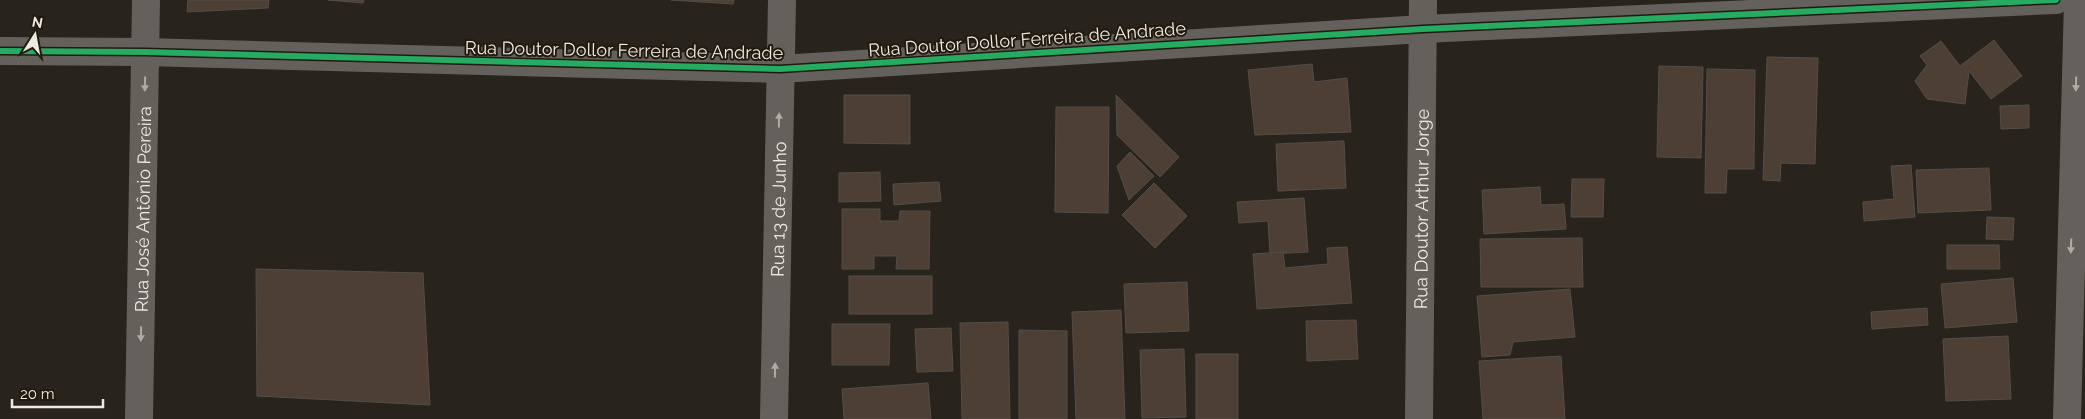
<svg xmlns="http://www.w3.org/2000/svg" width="2085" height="419" font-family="Raleway,sans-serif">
<rect width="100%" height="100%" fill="#28231c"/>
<g fill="#4e3f35" stroke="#534e49">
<polygon points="188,0 269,0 268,8 187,12"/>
<polygon points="328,0 364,0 363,3"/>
<polygon points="671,0 734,0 733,4"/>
<polygon points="1994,40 2022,76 1991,99 1969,71 1965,104 1927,99 1915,81 1927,65 1920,56 1941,41 1960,66"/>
<polygon points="1767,57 1818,58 1815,164 1781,163 1780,181 1763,180"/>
<polygon points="1312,64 1314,82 1347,78 1351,132 1255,135 1248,70"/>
<polygon points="1659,66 1703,67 1701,158 1657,157"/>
<polygon points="1707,69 1755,70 1754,169 1727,169 1726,193 1705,193"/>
<polygon points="844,95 910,95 910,144 844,143"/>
<polygon points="1116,95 1179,157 1160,177 1117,135"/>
<polygon points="2029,105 2029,128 2001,129 2000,106"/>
<polygon points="1056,107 1109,107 1108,213 1055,212"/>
<polygon points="1344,141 1346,188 1278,191 1276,144"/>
<polygon points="1130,152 1154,176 1129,200 1117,166"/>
<polygon points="1911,165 1915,217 1864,221 1863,202 1894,199 1891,166"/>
<polygon points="1989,168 1991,210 1918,213 1916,170"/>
<polygon points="880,172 881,201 839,202 839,173"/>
<polygon points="1572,179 1604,179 1603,217 1571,217"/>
<polygon points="939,182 941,201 894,205 893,184"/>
<polygon points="1154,183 1187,216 1155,248 1122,215"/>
<polygon points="1540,187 1541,205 1564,204 1566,229 1484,234 1482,190"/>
<polygon points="1304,198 1308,252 1270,254 1268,221 1239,223 1237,202"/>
<polygon points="842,209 880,209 880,221 899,221 900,211 930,211 929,269 896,269 897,256 874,256 874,269 842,269"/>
<polygon points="1987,217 2014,218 2013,240 1986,239"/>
<polygon points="1582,238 1583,287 1481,287 1480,239"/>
<polygon points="1947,245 1999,245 2000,269 1947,269"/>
<polygon points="1347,247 1352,303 1257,309 1253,254 1283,252 1285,268 1328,264 1327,248"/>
<polygon points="256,269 423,273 430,405 257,396"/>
<rect x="849" y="276" width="83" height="38"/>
<polygon points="2013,278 2017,322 1945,328 1941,284"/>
<polygon points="1187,282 1189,331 1126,333 1124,284"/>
<polygon points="1570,289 1575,337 1513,342 1510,355 1482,357 1477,296"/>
<polygon points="1927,308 1928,325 1872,329 1871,312"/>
<polygon points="1121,310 1125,419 1076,419 1072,312"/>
<polygon points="1356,320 1358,359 1307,361 1306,321"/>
<polygon points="1008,322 1010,419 962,419 960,323"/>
<polygon points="832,324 890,324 889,365 832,365"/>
<polygon points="951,328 953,371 917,372 915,329"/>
<polygon points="1019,330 1067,331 1067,419 1019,419"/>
<polygon points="2008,336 2011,399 1946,401 1943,339"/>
<polygon points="1184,349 1186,417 1142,418 1140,350"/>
<rect x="1196" y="354" width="42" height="65"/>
<polygon points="1561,356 1565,419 1483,419 1479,361"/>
<polygon points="928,383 931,419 844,419 842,389"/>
</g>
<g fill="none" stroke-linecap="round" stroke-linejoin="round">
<g stroke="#64605b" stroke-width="28">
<polyline points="0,51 145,52 780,69 1423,29 2056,0"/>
<path id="s1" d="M139,419L146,0"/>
<path id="s2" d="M774,419L782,0"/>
<path id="s3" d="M1419,419L1423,0"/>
<polyline points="2067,419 2078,0"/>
</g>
<g stroke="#221a0f" stroke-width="9">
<polyline id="cycleway" points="0,51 145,52 780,69 1423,29 2056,0"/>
</g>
<use href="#cycleway" stroke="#26ab63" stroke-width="6"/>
</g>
<defs><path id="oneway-solid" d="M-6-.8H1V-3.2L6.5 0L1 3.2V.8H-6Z" transform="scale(1.25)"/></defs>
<g fill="#b0aba5">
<use href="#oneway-solid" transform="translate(145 84) rotate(91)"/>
<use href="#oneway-solid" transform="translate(2076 84) rotate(92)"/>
<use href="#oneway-solid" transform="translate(779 120) rotate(-89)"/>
<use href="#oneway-solid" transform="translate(2071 246) rotate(92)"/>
<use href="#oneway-solid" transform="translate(141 334) rotate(91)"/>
<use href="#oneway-solid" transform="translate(775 370) rotate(-89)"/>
</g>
<g text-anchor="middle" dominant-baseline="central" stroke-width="4" stroke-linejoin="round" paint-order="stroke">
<g font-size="18" fill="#eee9e1" stroke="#221a0f">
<text transform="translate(1027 39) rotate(-4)">Rua Doutor Dollor Ferreira de Andrade</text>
<text transform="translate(624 50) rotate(1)">Rua Doutor Dollor Ferreira de Andrade</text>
<text stroke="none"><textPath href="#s2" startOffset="210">Rua 13 de Junho</textPath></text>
<text stroke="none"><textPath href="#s3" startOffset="210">Rua Doutor Arthur Jorge</textPath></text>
<text stroke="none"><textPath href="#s1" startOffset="210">Rua José Antônio Pereira</textPath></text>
</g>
</g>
<g transform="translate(35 35) rotate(11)" stroke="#221a0f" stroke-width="4" paint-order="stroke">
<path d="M0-4L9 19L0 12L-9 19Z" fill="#eee9e1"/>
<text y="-8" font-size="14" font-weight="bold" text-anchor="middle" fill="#eee9e1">N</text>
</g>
<path d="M12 399v8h91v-8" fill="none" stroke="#eee9e1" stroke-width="2.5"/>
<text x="20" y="399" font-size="15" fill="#eee9e1" stroke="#221a0f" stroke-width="4" paint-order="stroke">20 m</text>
</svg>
